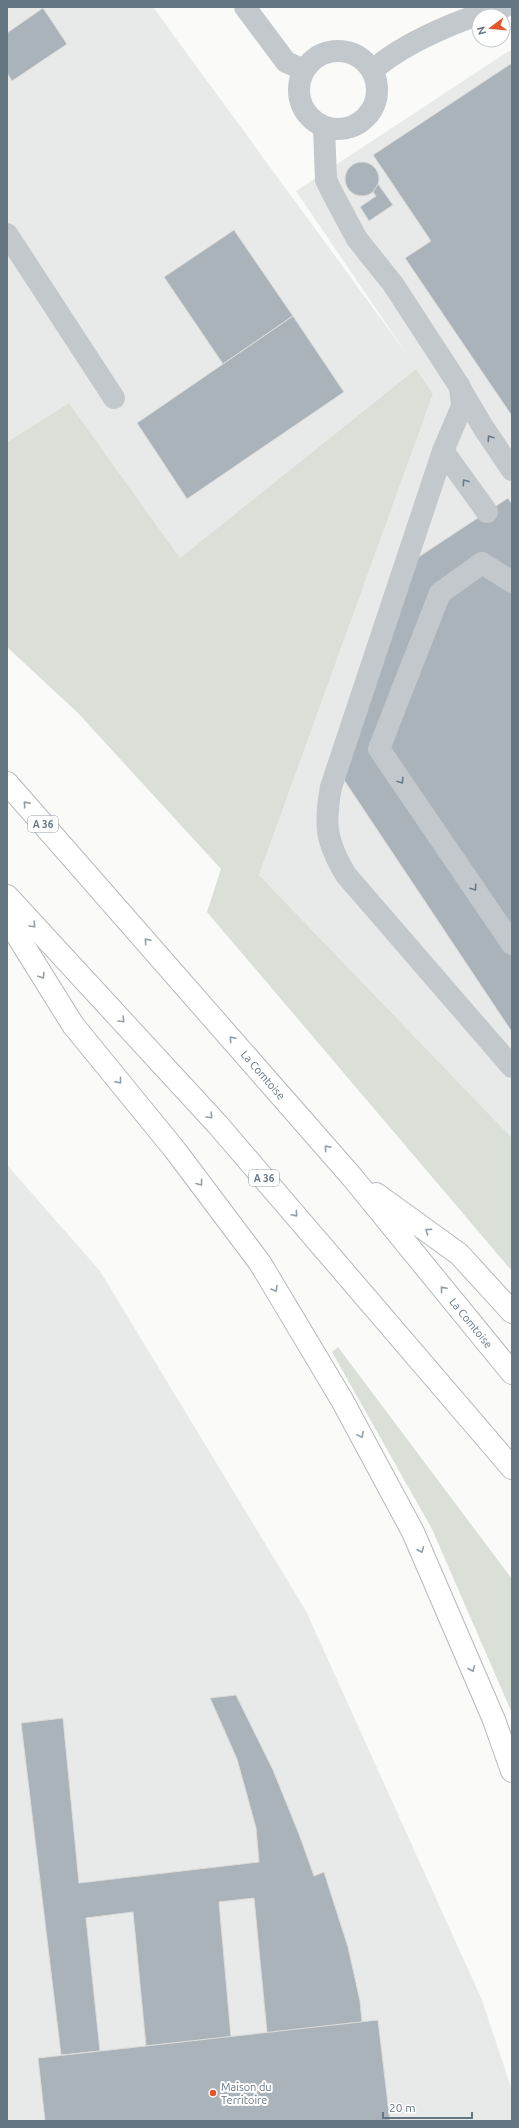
<svg xmlns="http://www.w3.org/2000/svg" width="519" height="2128" font-family="Ubuntu,sans-serif">
<rect width="100%" height="100%" fill="#fafaf8"/>
<g fill="#e8e9e9">
<polygon points="7,7 153,7 406,353 296,191 512,49 512,1138 259,875 433,394 416,369 180,558 69,403 7,442"/>
<polygon points="7,1165 100,1271 306,1611 482,2000 512,2090 512,2121 7,2121"/>
</g>
<g fill="#dadfd7">
<polygon points="416,369 433,394 259,875 512,1138 512,1271 207,912 221,869 78,713 7,647 7,442 69,403 180,558"/>
<polygon points="338,1347 512,1579 512,1713 432,1529 332,1352"/>
</g>
<g fill="#aab3b9" stroke="#dcdcda">
<polygon points="43,8 67,44 12,81 7,73 7,33"/>
<polygon points="512,63 512,416 405,258 431,241 373,155"/>
<circle cx="362" cy="179" r="17"/>
<polygon points="378,184 393,205 369,221 360,207 376,196 373,192"/>
<polygon points="234,230 293,316 223,364 164,277"/>
<polygon points="293,316 344,392 187,499 137,423"/>
<polygon points="508,498 512,504 512,1032 342,777 417,558"/>
<polygon points="236,1695 273,1770 299,1834 314,1876 324,1872 348,1947 360,2001 362,2022 267,2033 254,1898 219,1902 231,2037 146,2046 133,1912 86,1918 100,2051 61,2055 21,1723 63,1718 79,1883 259,1862 256,1828 237,1759 210,1698"/>
<polygon points="378,2020 390,2121 45,2121 38,2058"/>
</g>
<g fill="none" stroke-linecap="round" stroke-linejoin="round">
<g stroke="#b4b9bd" stroke-width="24">
<g id="highway">
<polyline points="7,783 352,1177 512,1373"/>
<polyline points="7,896 218,1125 512,1468"/>
<polyline points="7,919 73,1025 175,1150 260,1263 342,1400 413,1532 494,1720 512,1771"/>
<polyline points="376,1194 459,1254 512,1312"/>
</g>
</g>
<g stroke="#c3c8cc" stroke-width="22">
<polyline points="245,7 286,62 304,70"/>
<circle cx="338" cy="90" r="39"/>
<path d="M372,71C404,42 463,18 504,7"/>
<path d="M324,127L326,180L335,198L357,239L393,284L460,387L462,406L443,451L331,787C324,825 326,842 346,875L512,1067"/>
<polyline points="7,234 114,398"/>
<polyline points="460,388 483,427 512,470"/>
<polyline points="443,451 487,512"/>
<polyline points="512,582 482,563 440,593 379,749 512,944"/>
</g>
<use href="#highway" stroke="#fff" stroke-width="22"/>
</g>
<defs><path id="oneway-chevron" d="M-2-3.5L2.5 0L-2 3.5" fill="none" stroke-width="1.6" stroke-linecap="round" stroke-linejoin="round"/></defs>
<g stroke="#6a7a87">
<use href="#oneway-chevron" transform="translate(490 438) rotate(-124)"/>
<use href="#oneway-chevron" transform="translate(465 482) rotate(-126)"/>
<use href="#oneway-chevron" transform="translate(401 781) rotate(56)"/>
<use href="#oneway-chevron" transform="translate(474 888) rotate(56)"/>
</g>
<g stroke="#939fa8">
<use href="#oneway-chevron" transform="translate(26 804) rotate(-132)"/>
<use href="#oneway-chevron" transform="translate(33 925) rotate(47)"/>
<use href="#oneway-chevron" transform="translate(147 941) rotate(-131)"/>
<use href="#oneway-chevron" transform="translate(42 976) rotate(58)"/>
<use href="#oneway-chevron" transform="translate(122 1020) rotate(47)"/>
<use href="#oneway-chevron" transform="translate(232 1039) rotate(-131)"/>
<use href="#oneway-chevron" transform="translate(119 1081) rotate(51)"/>
<use href="#oneway-chevron" transform="translate(210 1116) rotate(47)"/>
<use href="#oneway-chevron" transform="translate(327 1148) rotate(-131)"/>
<use href="#oneway-chevron" transform="translate(200 1183) rotate(53)"/>
<use href="#oneway-chevron" transform="translate(295 1214) rotate(49)"/>
<use href="#oneway-chevron" transform="translate(428 1231) rotate(-144)"/>
<use href="#oneway-chevron" transform="translate(275 1289) rotate(59)"/>
<use href="#oneway-chevron" transform="translate(443 1289) rotate(-129)"/>
<use href="#oneway-chevron" transform="translate(361 1435) rotate(62)"/>
<use href="#oneway-chevron" transform="translate(421 1550) rotate(67)"/>
<use href="#oneway-chevron" transform="translate(472 1669) rotate(67)"/>
</g>
<circle fill="#e4572e" stroke="#fff" stroke-width="1.5" cx="213" cy="2093" r="4"/>
<g text-anchor="middle" dominant-baseline="central" stroke-width="4" stroke-linejoin="round" paint-order="stroke">
<g fill="#fff" stroke="#939fa8" stroke-width="1">
<rect x="28" y="816" width="30" height="16" rx="3"/>
<rect x="249" y="1170" width="30" height="16" rx="3"/>
</g>
<g font-size="10" font-weight="bold" fill="#657683">
<text x="43" y="824">A 36</text>
<text x="264" y="1178">A 36</text>
</g>
<g font-size="11" fill="#657683" stroke="#fff">
<text transform="translate(263 1075) rotate(49)">La Comtoise</text>
<text transform="translate(471 1323) rotate(51)">La Comtoise</text>
</g>
<g font-size="11" fill="#657683" stroke="#fff" text-anchor="start">
<text x="221" y="2087">Maison du<tspan x="221" dy="13">Territoire</tspan></text>
</g>
</g>
<rect width="519" height="2128" fill="none" stroke="#657683" stroke-width="16"/>
<g transform="translate(491 28) rotate(254)"><circle r="19" fill="#ffffff" stroke="#c1c8cd"/>
<path d="M0-3L7 15L0 10L-7 15Z" fill="#e4572e"/>
<text y="-6" font-size="11" font-weight="bold" text-anchor="middle" fill="#657683">N</text>
</g>
<path d="M383 2112v6h89v-6" fill="none" stroke="#657683" stroke-width="2"/>
<text x="389" y="2112" font-size="12" fill="#657683" stroke="#ffffff" stroke-width="3" paint-order="stroke">20 m</text>
</svg>
